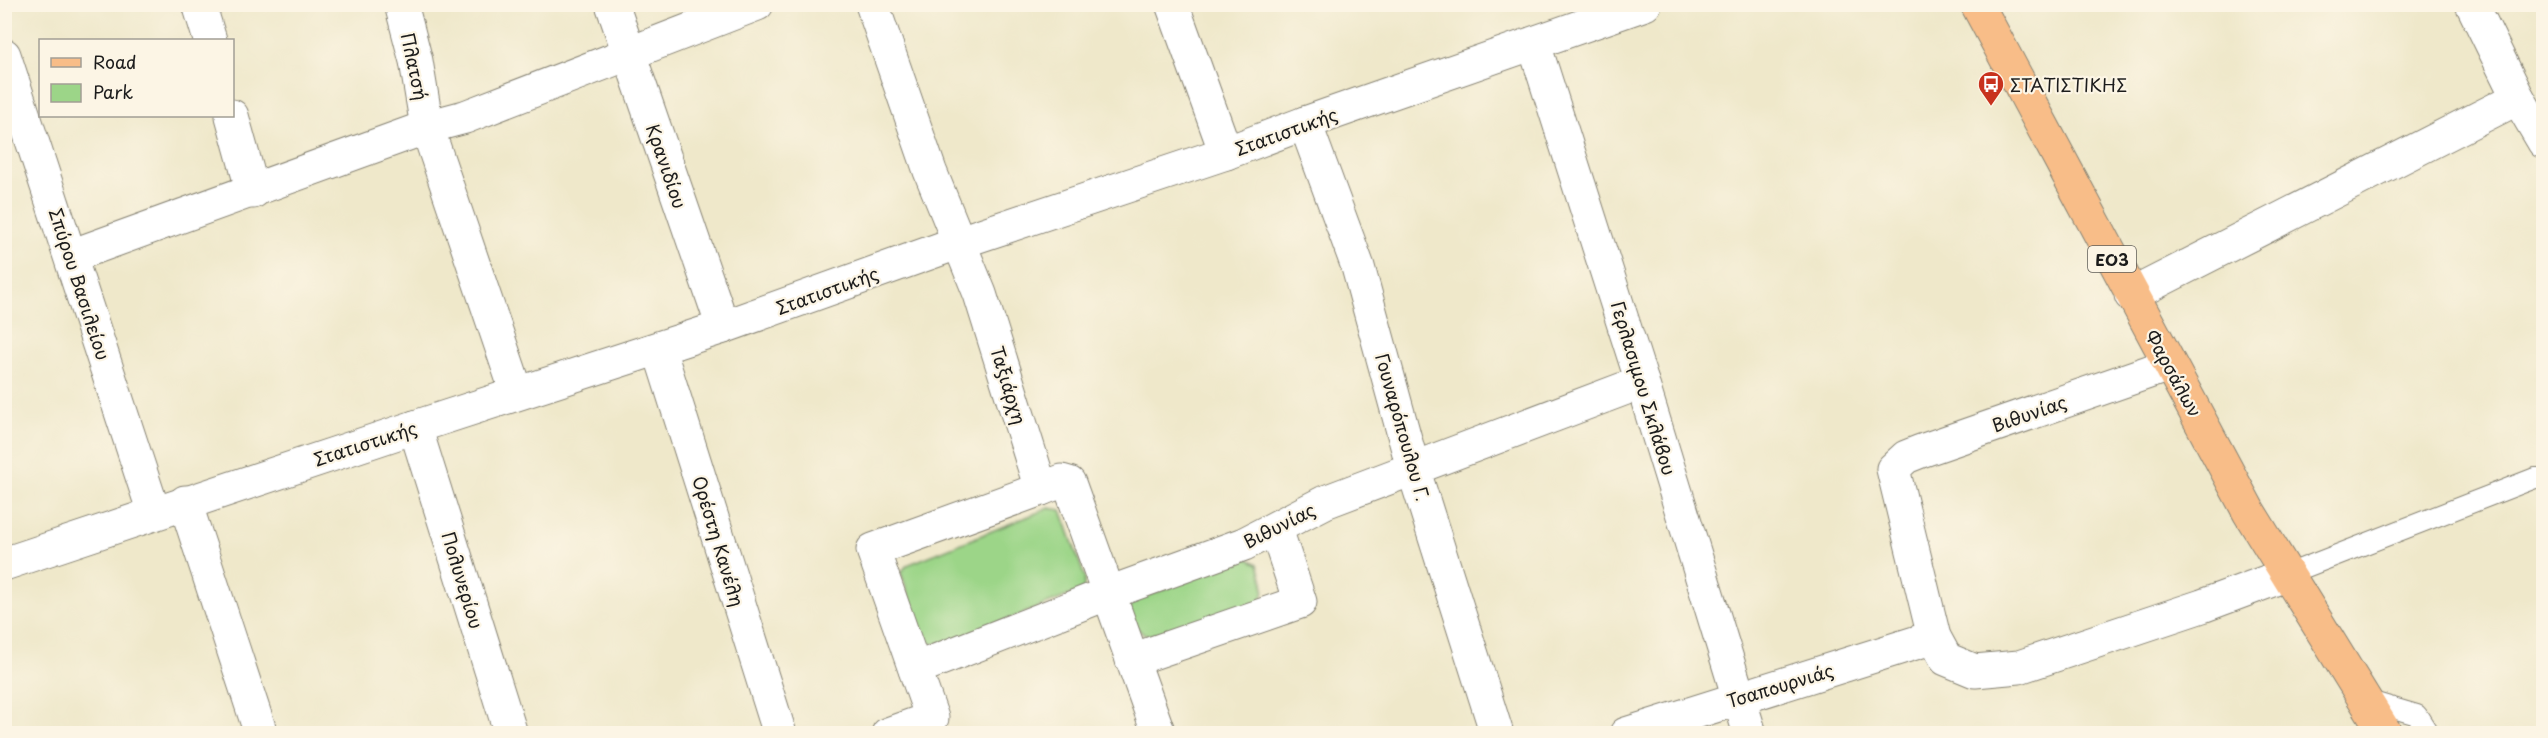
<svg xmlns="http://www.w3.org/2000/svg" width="2548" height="738" font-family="'Playpen Sans',sans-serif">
<rect width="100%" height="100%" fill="#fcf5e5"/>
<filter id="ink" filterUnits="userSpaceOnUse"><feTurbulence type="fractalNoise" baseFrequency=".0167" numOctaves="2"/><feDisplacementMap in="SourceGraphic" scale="12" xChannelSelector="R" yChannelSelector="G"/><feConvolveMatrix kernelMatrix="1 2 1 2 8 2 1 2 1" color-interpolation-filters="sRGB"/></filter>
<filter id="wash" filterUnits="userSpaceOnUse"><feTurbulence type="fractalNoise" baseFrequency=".008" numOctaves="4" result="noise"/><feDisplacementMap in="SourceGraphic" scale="24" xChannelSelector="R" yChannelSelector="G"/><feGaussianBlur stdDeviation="1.35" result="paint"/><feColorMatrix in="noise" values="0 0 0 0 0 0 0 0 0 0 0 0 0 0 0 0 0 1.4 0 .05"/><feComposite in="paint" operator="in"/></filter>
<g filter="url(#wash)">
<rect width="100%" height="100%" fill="#efe8ca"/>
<g fill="#9cd588" stroke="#5c7852" stroke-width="1.5">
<polygon points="1049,508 1061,510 1085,578 1083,590 948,643 932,644 924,639 901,573 907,565"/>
<path d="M1247,558L1258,564C1262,577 1268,591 1259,603L1152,635C1135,635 1134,621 1129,607L1133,601Z"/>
</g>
</g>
<g filter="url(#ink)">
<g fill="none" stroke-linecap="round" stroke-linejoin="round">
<g stroke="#868273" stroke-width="22">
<g id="service">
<polyline points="2288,574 2535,478 2544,478"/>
<polyline points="2366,700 2417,715 2429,734"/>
</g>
</g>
<g stroke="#868273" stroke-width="35">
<g id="minor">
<polyline points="199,4 210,40"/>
<polyline points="401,4 416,61 427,127 517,393"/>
<polyline points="612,4 723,327"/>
<polyline points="872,4 930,171 980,294 1041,489 1062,481 1069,483 1159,734"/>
<polyline points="1172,4 1226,153"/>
<polyline points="2472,4 2518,98 2544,142"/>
<polyline points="1534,44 1642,382 1750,734"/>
<polyline points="4,55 154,513"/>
<polyline points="232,116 253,192"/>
<polyline points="1305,123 1358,267 1413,468 1497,734"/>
<polyline points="71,256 427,127 465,117 757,4"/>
<polyline points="2131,295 2518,98"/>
<polyline points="659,349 780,734"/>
<polyline points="2169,365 1921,451 1906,457 1893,469 1934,637 1946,659 1975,671 2019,667 2202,606 2288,574"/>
<polyline points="415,427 511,734"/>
<polyline points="185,502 261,734"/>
<polyline points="4,564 415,427 723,327 960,242 1226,153 1305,123 1645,4"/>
<polyline points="1132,660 1300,602 1276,529"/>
<polyline points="915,669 1109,593 1244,544 1325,502 1642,382"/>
<polyline points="888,734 932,718 873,550 1041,489"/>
<polyline points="1626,734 1934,637"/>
</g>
</g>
<g stroke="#868273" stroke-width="35">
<polyline id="primary" points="1977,4 2249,512 2386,734"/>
</g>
<use href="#service" stroke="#fff" stroke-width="20"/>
<use href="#minor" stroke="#fff" stroke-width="33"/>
<use href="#primary" stroke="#f8bd88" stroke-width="33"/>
</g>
</g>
<defs>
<g id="bus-pin" transform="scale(1.35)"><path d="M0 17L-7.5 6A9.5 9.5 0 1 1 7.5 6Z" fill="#c8321e" stroke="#fcf5e5"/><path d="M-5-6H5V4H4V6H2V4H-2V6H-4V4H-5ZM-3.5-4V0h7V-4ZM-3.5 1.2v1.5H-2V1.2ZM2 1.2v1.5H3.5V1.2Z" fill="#fff"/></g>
</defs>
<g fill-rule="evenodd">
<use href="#bus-pin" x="1991" y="84"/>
</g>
<g text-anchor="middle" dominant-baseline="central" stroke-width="4.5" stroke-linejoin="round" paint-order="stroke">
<rect fill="#fcf5e5" stroke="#5f5d58" stroke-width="1.5" x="2088" y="246" width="48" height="26" rx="4.5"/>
<g font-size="16" font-weight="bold" fill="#1c1c1c">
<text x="2112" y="259">ΕΟ3</text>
</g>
<g font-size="18" fill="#1c1c1c" stroke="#fcf5e5">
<text transform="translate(415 66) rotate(78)">Πλατσή</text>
<text transform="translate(1286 131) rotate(-20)">Στατιστικής</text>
<text transform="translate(667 166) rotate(71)">Κρανιδίου</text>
<text transform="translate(80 284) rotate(72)">Σπύρου Βασιλείου</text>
<text transform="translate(827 290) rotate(-20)">Στατιστικής</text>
<text transform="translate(2174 373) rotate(61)">Φαρσάλων</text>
<text transform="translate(1009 385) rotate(73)">Ταξιάρχη</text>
<text transform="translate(1644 388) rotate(73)">Γερλασιμου Σκλάβου</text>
<text transform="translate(2029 413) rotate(-19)">Βιθυνίας</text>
<text transform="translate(1403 427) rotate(74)">Γουναρόπουλου Γ.</text>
<text transform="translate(365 443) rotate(-18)">Στατιστικής</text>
<text transform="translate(1279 525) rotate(-27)">Βιθυνίας</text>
<text transform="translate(719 541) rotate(73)">Ορέστη Κανέλη</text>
<text transform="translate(463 580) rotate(73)">Πολυνερίου</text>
<text transform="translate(1780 685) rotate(-17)">Τσαπουρνιάς</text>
</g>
<g font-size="18" fill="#1c1c1c" stroke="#fcf5e5" text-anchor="start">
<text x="2010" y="84">ΣΤΑΤΙΣΤΙΚΗΣ</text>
</g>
</g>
<rect width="2548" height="738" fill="none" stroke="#fcf5e5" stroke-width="24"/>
<rect x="39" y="39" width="195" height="78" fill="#fcf5e5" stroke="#a29e95" stroke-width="1.5"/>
<rect x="51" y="58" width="30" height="9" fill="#f8bd88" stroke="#a29e95" stroke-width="1.5"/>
<text x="93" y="69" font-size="18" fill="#1c1c1c">Road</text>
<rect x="51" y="84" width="30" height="18" fill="#9cd588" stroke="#a29e95" stroke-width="1.5"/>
<text x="93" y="99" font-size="18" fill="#1c1c1c">Park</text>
</svg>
